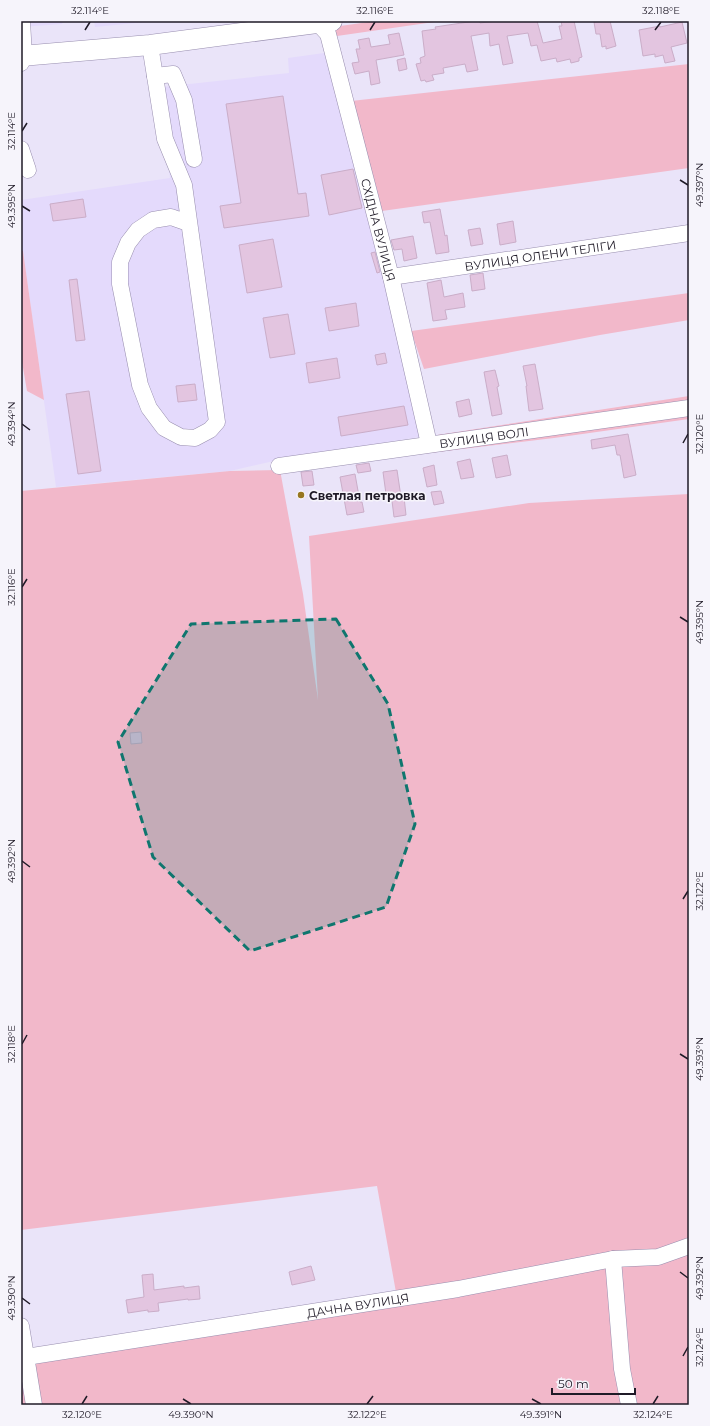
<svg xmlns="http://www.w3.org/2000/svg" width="710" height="1426" font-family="Montserrat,sans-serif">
<rect width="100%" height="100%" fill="#eae4f9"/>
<g fill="#e4dafc">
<polygon points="21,21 63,21 62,24 21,27"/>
<polygon points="94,21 156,21 95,27"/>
<polygon points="324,53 384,266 425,436 278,460 230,471 56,487 23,251 21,251 21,200 170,178 162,87 289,73 288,58"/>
</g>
<g fill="#f2b8ca">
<polygon points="376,21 441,21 337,36 333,27"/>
<polygon points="689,64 689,168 382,211 377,190 351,101"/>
<polygon points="21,251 23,251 44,400 27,391 21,356"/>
<polygon points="689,293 689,320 600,335 424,369 411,331"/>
<polygon points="689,396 689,401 438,438 437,435"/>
<polygon points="689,411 689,419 554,438 297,469"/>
<polygon points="280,470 303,594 318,700 309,536 529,503 689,494 689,1405 21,1405 21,1326 26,1356 397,1298 377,1186 21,1230 21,491 230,471"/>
</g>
<g fill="#e3c5e0" stroke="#caadc8">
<polygon points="475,21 479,21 480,23 496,21 537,21 543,43 562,39 559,26 562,26 561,21 574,21 582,57 579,58 579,61 571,63 570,59 557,62 556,58 541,61 537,45 531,46 528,33 507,36 513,63 503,65 499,44 490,46 489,33 471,36 478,70 467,72 465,64 443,68 444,73 432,75 434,80 426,82 425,80 421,81 416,64 421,63 420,58 425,56 422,31 436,29 435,27"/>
<polygon points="601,21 610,21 616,46 606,49 606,46 602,47 600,34 596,34 594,22"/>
<polygon points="682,22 687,43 671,47 675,61 665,63 663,55 655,57 655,54 643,56 639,30 660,26 660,27"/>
<polygon points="399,33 404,55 376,60 380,83 371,85 369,71 355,74 352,63 359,62 356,49 360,49 358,40 369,38 371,47 390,44 388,35"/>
<polygon points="405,58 407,69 399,71 397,60"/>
<polygon points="283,96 298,194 306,193 309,216 224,228 220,206 241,203 226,104"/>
<polygon points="353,169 362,208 329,215 321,175"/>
<polygon points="83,199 86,217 53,221 50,204"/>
<polygon points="440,209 445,236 447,235 449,252 436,254 430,222 424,223 422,212"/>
<polygon points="513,221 516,242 500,245 497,224"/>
<polygon points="480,228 483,244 471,246 468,230"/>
<polygon points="413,236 417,258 404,261 402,249 394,250 391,240"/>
<polygon points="273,239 282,287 247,293 239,245"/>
<polygon points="375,252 380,272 377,273 371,253"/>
<polygon points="483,273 485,289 472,291 470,275"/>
<polygon points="77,279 85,340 76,341 69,280"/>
<polygon points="441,280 444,297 463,293 465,307 445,310 447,319 433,321 427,283"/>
<polygon points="356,303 359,326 329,331 325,308"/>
<polygon points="288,314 295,354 270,358 263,318"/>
<polygon points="385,353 387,363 377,365 375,355"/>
<polygon points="337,358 340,378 309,383 306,363"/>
<polygon points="535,364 543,409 529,411 526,386 527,386 523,366"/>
<polygon points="495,370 499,386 497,387 502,414 492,416 484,372"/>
<polygon points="195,384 197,400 178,402 176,386"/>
<polygon points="89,391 101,471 78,474 66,394"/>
<polygon points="469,399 472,414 459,417 456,402"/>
<polygon points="404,406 408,425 341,436 338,417"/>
<polygon points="628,434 636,475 624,478 620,455 617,455 615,445 592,449 591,440"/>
<polygon points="507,455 511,475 496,478 492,458"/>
<polygon points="470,459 474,477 461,479 457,462"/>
<polygon points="369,463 371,471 358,473 356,465"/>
<polygon points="434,465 437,485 427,487 423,468"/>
<polygon points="397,470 401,497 404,497 406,515 394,517 391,493 386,494 383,472"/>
<polygon points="312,471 314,485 303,486 301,472"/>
<polygon points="355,474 360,502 362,502 364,512 347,515 340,477"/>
<polygon points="441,491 444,503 434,505 431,492"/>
<polygon points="141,732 142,743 131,744 130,733"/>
<polygon points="311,1266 315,1280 292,1285 289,1272"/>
<polygon points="153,1274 154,1290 184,1286 184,1288 199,1286 200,1299 188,1300 188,1299 158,1303 159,1311 148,1312 148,1310 128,1313 126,1300 144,1297 142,1275"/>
</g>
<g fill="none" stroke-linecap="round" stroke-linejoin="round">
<g stroke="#988eaf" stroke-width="17">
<g id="minor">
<path id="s1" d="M316,21L328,34L391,277L429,444"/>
<polyline points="150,45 165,139 184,185 217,422 210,430 195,438 181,437 164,428 149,408 140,385 120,284 120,262 128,243 138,230 153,220 171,217 188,223"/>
<polyline points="21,63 24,56 22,21"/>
<polyline points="155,76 173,74 184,100 194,159"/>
<polyline points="21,149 28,170"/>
<path id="s2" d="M391,277L689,233"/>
<path id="s3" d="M279,466L689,408"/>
<polyline points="613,1259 622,1369 629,1405"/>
<polyline points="21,1326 34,1405"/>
<path id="s4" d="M26,1357L458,1289L613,1259L658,1257L689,1246"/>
</g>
</g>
<g stroke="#988eaf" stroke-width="21">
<polyline id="major" points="21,56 150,45 332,21"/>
</g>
<use href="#minor" stroke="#fff" stroke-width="16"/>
<use href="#major" stroke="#fff" stroke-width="20"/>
</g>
<path fill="#0f766e" fill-opacity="0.2" stroke="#0f766e" stroke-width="3" stroke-dasharray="8 5" stroke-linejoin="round" d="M336,619L388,704L415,824L386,907L250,951L153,857L118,742L191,624Z"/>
<path fill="none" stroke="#1f1a27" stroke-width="1.5" d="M85,30L90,22M370,30L375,22M655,30L661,22M22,131L27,123M680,180L688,185M22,206L30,211M22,424L30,430M683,443L688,434M22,587L27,579M680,617L688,622M22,861L30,867M683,899L688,891M22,1044L27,1035M680,1054L688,1059M680,1272L688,1278M22,1298L30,1304M683,1356L688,1347M183,1399L191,1404M532,1399L541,1404M82,1404L87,1396M367,1404L373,1396M653,1404L658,1396"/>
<circle fill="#987620" stroke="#f6f4fb" stroke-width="1.5" cx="301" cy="495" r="4"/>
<g text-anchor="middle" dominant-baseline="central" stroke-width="3" stroke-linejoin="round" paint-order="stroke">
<g font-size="12" fill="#1f1a27" stroke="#f6f4fb">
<text stroke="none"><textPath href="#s1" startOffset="220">СХІДНА ВУЛИЦЯ</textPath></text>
<text stroke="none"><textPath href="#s2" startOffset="151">ВУЛИЦЯ ОЛЕНИ ТЕЛІГИ</textPath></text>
<text stroke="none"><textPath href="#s3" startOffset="207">ВУЛИЦЯ ВОЛІ</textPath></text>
<text stroke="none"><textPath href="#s4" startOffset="336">ДАЧНА ВУЛИЦЯ</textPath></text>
</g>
<g font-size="12" font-weight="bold" fill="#1f1a27" stroke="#f6f4fb" text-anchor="start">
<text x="309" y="495">Светлая петровка</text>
</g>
</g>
<rect width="710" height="1426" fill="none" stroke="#f6f4fb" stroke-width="44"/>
<path d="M552 1388v6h83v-6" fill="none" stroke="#1f1a27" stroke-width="2"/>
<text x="558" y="1388" font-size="12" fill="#1f1a27" stroke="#f6f4fb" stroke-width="3" paint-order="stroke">50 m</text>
<rect x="22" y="22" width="666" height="1382" fill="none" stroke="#1f1a27" stroke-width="1.5"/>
<g font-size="10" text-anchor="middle" fill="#1f1a27">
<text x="90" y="14">32.114°E</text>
<text x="375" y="14">32.116°E</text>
<text x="661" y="14">32.118°E</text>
<text transform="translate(11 131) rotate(-90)" y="4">32.114°E</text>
<text transform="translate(699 185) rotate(-90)" y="4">49.397°N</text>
<text transform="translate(11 206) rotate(-90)" y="4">49.395°N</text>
<text transform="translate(11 424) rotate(-90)" y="4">49.394°N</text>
<text transform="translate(699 434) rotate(-90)" y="4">32.120°E</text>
<text transform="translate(11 587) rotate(-90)" y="4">32.116°E</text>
<text transform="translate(699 622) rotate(-90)" y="4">49.395°N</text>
<text transform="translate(11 861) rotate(-90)" y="4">49.392°N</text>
<text transform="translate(699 891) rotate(-90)" y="4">32.122°E</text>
<text transform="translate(11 1044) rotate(-90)" y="4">32.118°E</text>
<text transform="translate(699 1059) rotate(-90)" y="4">49.393°N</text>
<text transform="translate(699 1278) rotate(-90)" y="4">49.392°N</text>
<text transform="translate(11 1298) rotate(-90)" y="4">49.390°N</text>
<text transform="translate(699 1347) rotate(-90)" y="4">32.124°E</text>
<text x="82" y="1418">32.120°E</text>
<text x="191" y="1418">49.390°N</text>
<text x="367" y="1418">32.122°E</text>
<text x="541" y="1418">49.391°N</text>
<text x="653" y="1418">32.124°E</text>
</g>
</svg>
